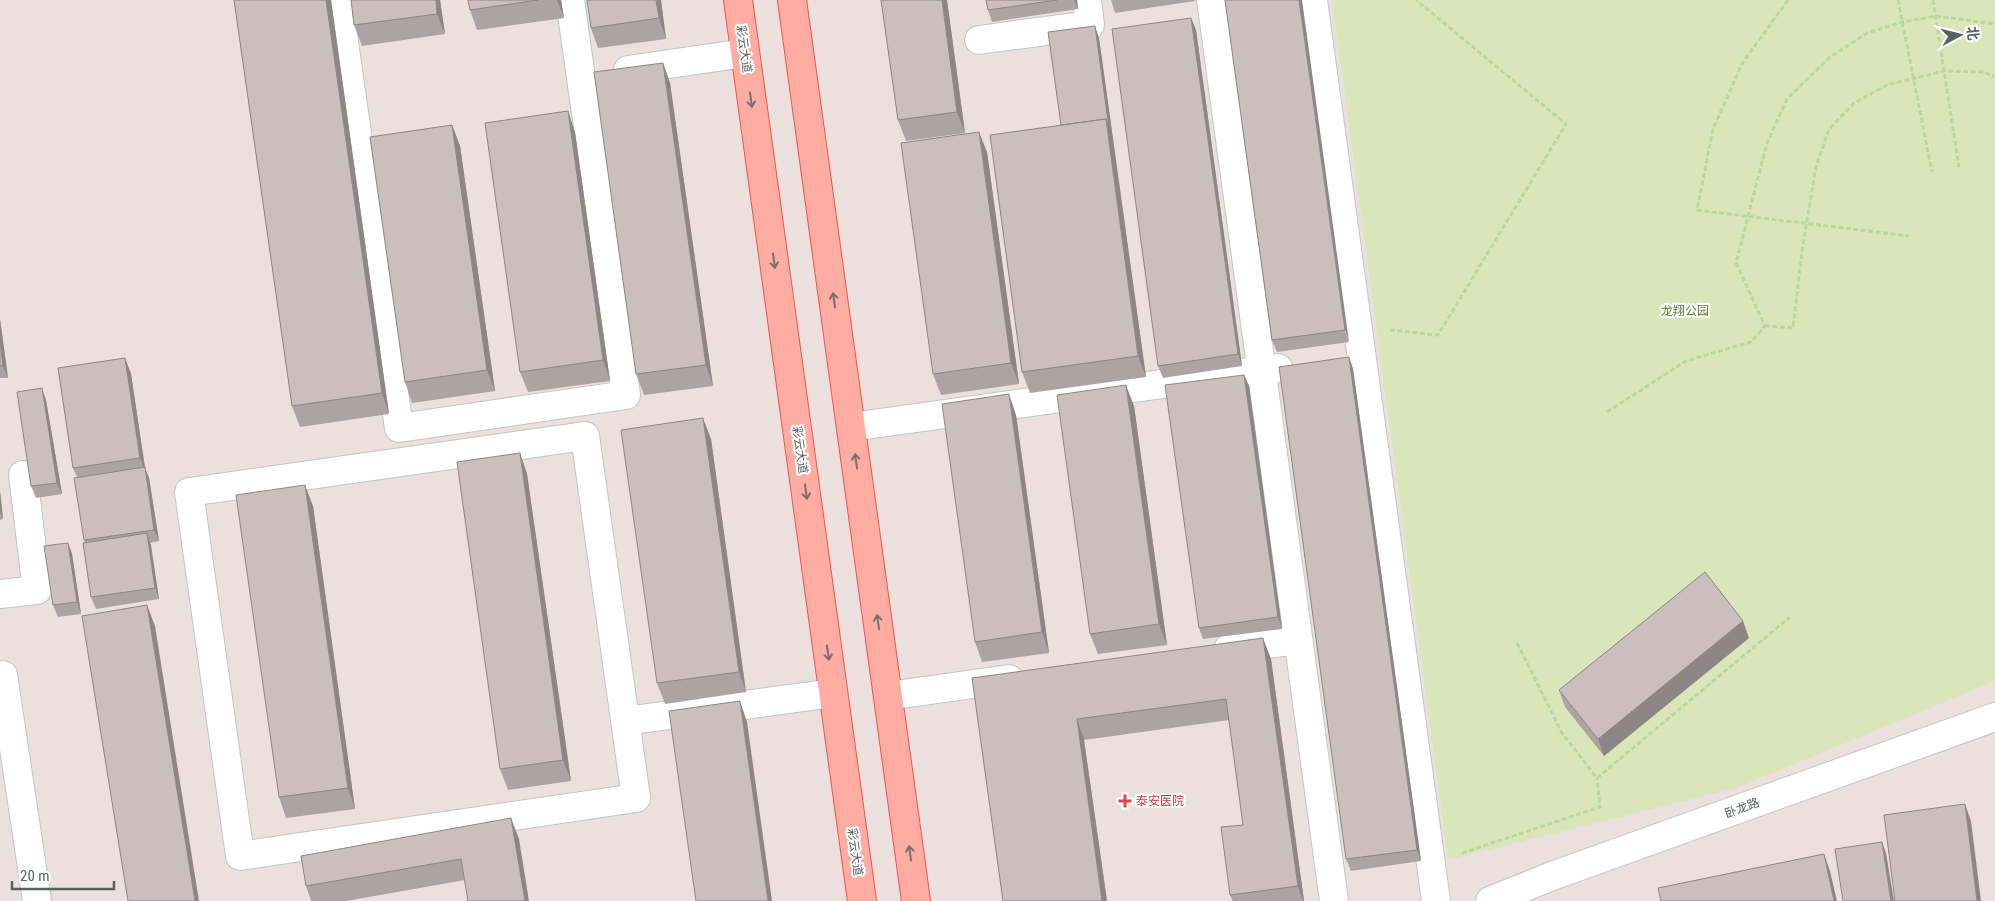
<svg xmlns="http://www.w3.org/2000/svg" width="1995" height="901" font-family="'Roboto Condensed','Noto Sans SC',sans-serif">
<rect width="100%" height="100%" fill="#ece0df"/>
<polygon fill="#dae6ba" points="1332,0 1995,0 1995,681 1737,788 1448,860"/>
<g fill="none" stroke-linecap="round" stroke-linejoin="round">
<g stroke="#bfc7c6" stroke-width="30">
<g id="minor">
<polyline points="338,0 399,428 626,395 570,0"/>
<polyline points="1211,0 1334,901"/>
<polyline points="1313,0 1436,901"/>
<polyline points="979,40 1090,25 1087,0"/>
<polyline points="628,70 745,53"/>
<polyline points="851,427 1278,368"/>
<polygon points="585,436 636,798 240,856 189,492"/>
<polyline points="0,594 37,590 23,475"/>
<polyline points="1228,649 1298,640"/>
<polyline points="3,675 37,901"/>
<polyline points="888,696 1009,679"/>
<polyline points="625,721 833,693"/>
<polyline points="1490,901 1552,876 1995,717"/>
</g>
</g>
<g stroke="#f64f4f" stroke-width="30">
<g id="major">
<polyline points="738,0 862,901"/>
<polyline points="792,0 916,901"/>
</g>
</g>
<g stroke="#b8d89d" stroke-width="3" stroke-dasharray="5 2.5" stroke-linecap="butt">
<polyline points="1788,0 1743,62 1713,129 1697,210 1909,236"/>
<polyline points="1898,0 1932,172"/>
<polyline points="1933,0 1959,167"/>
<polyline points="1765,326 1793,328 1802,251 1816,166 1829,129 1854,103 1887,85 1944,71 1984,72 1995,77"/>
<polyline points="1390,330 1438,335 1566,124 1416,0"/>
<polyline points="1607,412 1686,361 1751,342 1765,326 1736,263 1767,143 1787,99 1829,58 1867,33 1903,22 1936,16 1995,24"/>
<polyline points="1517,643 1562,733 1597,778 1790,617"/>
<polyline points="1462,853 1600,807 1597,778"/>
</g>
<use href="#minor" stroke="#fff" stroke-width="28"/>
<use href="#major" stroke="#ffada2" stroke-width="28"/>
</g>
<g fill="#aea3a4">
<polygon points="234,0 331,0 389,414 300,427 292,406"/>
<polygon points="440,0 445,34 362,46 354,25"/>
<polygon points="468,0 561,0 564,18 477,30 470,10"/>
<polygon points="661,0 666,39 598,48 591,28"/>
<polygon points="881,0 947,0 965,133 906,141 898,120"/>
<polygon points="986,0 1077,0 1078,9 992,22 988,10"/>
<polygon points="1111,0 1195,0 1195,1 1115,13"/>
<polygon points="1225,0 1349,342 1277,352 1272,340"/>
<polygon points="1191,18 1196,30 1242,366 1163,378 1158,366"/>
<polygon points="1099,38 1146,377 1030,393 1022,372 1061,125"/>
<polygon points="663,63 670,83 713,386 644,395 636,374"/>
<polygon points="452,125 460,146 495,391 412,403 405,382"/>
<polygon points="575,132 610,381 528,392 520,372"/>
<polygon points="987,152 1019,384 941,395 933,374"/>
<polygon points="0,319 8,378 0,378"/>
<polygon points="1349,357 1353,369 1421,861 1351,871 1346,859"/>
<polygon points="125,358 131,374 145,468 149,478 159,541 150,543 159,599 96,609 91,597 77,477 73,468"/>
<polygon points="1244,375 1249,386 1282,629 1203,639 1199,628"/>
<polygon points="46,400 62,494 36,498 31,486"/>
<polygon points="1134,406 1167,645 1098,654 1090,634"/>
<polygon points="1016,415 1049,653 982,662 975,642"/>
<polygon points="711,439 746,692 665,704 657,683"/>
<polygon points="520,453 527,474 571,781 508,790 500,769"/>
<polygon points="0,491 3,519 0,520"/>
<polygon points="313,506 355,809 286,818 279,797"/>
<polygon points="68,543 72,554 81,614 58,617 53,605"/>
<polygon points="1749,638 1604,756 1565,707 1559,690"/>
<polygon points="1271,659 1304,901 1233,901 1230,895 1243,825 1229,720 1084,740 1107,901 1003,901 972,678"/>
<polygon points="519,839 465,880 346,901 311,901 306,886"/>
</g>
<g fill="#8d8586">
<polygon points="326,0 331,0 389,414 382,393"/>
<polygon points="436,0 440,0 445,34 437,14"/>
<polygon points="557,0 561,0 564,18"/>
<polygon points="656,0 661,0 666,39 659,18"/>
<polygon points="942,0 947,0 965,133 957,112"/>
<polygon points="1074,0 1077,0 1078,9"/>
<polygon points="1299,0 1302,0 1349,342 1345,330"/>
<polygon points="1191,18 1196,30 1242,366 1238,354"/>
<polygon points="1095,26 1099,38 1146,377 1138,356 1106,119"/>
<polygon points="663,63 670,83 713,386 706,365"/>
<polygon points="568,111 575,132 610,381 603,360"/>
<polygon points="452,125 460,146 495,391 487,370"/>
<polygon points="979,132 987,152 1019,384 1011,363"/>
<polygon points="0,319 8,378 3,366 0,340"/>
<polygon points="1349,357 1353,369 1421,861 1417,850"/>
<polygon points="125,358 131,374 145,468 149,478 159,541 154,530 146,473 140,458"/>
<polygon points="1244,375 1249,386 1282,629 1278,617"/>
<polygon points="1126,385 1134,406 1167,645 1159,624"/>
<polygon points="42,388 46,400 62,494 57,483"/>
<polygon points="1009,394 1016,415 1049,653 1042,632"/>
<polygon points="703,418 711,439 746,692 739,672"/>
<polygon points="520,453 527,474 571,781 563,760"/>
<polygon points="305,485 313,506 355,809 348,788"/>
<polygon points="0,491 3,519 0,511"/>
<polygon points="147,533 151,545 159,599 155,588"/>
<polygon points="68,543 72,554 81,614 77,602"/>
<polygon points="147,605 155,626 199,901 195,901"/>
<polygon points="1743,621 1749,638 1604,756 1598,739"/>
<polygon points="1263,638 1271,659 1304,901 1303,901 1298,886"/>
<polygon points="740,701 747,722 772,901 768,901"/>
<polygon points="1077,719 1084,740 1107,901 1102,901"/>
<polygon points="1965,804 1971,821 1981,901 1977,901"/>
<polygon points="511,818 519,839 529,901 525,901"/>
<polygon points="1882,842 1886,853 1894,901 1891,901"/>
<polygon points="1824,854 1830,871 1837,901 1834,901"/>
</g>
<g fill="#cabebf" stroke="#8d8586">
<polygon points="234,0 326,0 382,393 292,406"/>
<polygon points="351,0 436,0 437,14 354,25"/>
<polygon points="468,0 538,0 470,10"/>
<polygon points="587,0 656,0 659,18 591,28"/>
<polygon points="881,0 942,0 957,112 898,120"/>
<polygon points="986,0 1057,0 988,10"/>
<polygon points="1225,0 1299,0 1345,330 1272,340"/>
<polygon points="1191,18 1238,354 1158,366 1112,29"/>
<polygon points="1095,26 1109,128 1106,119 1061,125 1048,32"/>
<polygon points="663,63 706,365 636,374 594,72"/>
<polygon points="568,111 603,360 520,372 485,123"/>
<polygon points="1106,119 1138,356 1022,372 990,135"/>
<polygon points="452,125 487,370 405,382 370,137"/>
<polygon points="979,132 1011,363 933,374 901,143"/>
<polygon points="0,340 3,366 0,366"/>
<polygon points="1349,357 1417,850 1346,859 1279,367"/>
<polygon points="125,358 140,458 73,468 58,368"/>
<polygon points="1244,375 1278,617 1199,628 1165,385"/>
<polygon points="1126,385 1159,624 1090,634 1057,395"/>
<polygon points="42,388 57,483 31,486 17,392"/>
<polygon points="1009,394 1042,632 975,642 942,404"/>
<polygon points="703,418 739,672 657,683 621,430"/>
<polygon points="520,453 563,760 500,769 457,462"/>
<polygon points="145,467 154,530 84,540 74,478"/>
<polygon points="305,485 348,788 279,797 236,495"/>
<polygon points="147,533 155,588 91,597 83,543"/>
<polygon points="68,543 77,602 53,605 44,546"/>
<polygon points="1705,572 1743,621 1598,739 1559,690"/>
<polygon points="147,605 195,901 128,901 82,616"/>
<polygon points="1263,638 1298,886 1230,895 1221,827 1243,825 1226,699 1077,719 1102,901 1003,901 972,678"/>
<polygon points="740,701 768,901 696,901 669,711"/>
<polygon points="1965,804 1977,901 1895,901 1884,815"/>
<polygon points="511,818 525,901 468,901 461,859 306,886 301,856"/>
<polygon points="1882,842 1891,901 1843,901 1835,849"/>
<polygon points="1824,854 1834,901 1661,901 1658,888"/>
</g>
<defs><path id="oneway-shaft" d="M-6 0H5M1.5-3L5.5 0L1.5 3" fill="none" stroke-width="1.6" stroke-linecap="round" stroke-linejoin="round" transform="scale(1.25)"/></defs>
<g stroke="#79706d">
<use href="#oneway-shaft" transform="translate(751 100) rotate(82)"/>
<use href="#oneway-shaft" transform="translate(774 261) rotate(82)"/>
<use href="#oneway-shaft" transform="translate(834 300) rotate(-98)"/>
<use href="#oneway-shaft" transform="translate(856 461) rotate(-98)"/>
<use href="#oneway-shaft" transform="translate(806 492) rotate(82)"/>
<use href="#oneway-shaft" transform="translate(878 622) rotate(-98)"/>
<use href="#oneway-shaft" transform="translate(828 653) rotate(82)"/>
<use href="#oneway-shaft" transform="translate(910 853) rotate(-98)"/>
</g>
<path fill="#e0444e" stroke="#fff" stroke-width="2" d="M1122.5 793.5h5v5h5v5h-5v5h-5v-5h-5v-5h5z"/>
<g text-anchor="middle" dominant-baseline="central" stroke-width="4" stroke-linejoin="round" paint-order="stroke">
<g font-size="12" fill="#586160" stroke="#fff">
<text transform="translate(744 49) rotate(82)">彩云大道</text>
<text transform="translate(800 450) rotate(82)">彩云大道</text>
<text transform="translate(1742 808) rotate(-20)">卧龙路</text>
<text transform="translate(855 852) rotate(82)">彩云大道</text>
</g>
<g font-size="12" fill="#627b2f" stroke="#fff">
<text x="1685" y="311">龙翔公园</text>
</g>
<g font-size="12" fill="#be3a42" stroke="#fff" text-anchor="start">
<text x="1136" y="801">泰安医院</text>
</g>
</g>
<g transform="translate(1960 35) rotate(83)" stroke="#ffffff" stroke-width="4" paint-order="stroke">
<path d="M0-4L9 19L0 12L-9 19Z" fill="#586160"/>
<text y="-8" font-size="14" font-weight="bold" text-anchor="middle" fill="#586160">北</text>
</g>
<path d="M12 881v8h102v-8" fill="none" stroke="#586160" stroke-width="2.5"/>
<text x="20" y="881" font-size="15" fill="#586160" stroke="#ffffff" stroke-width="4" paint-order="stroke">20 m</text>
</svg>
